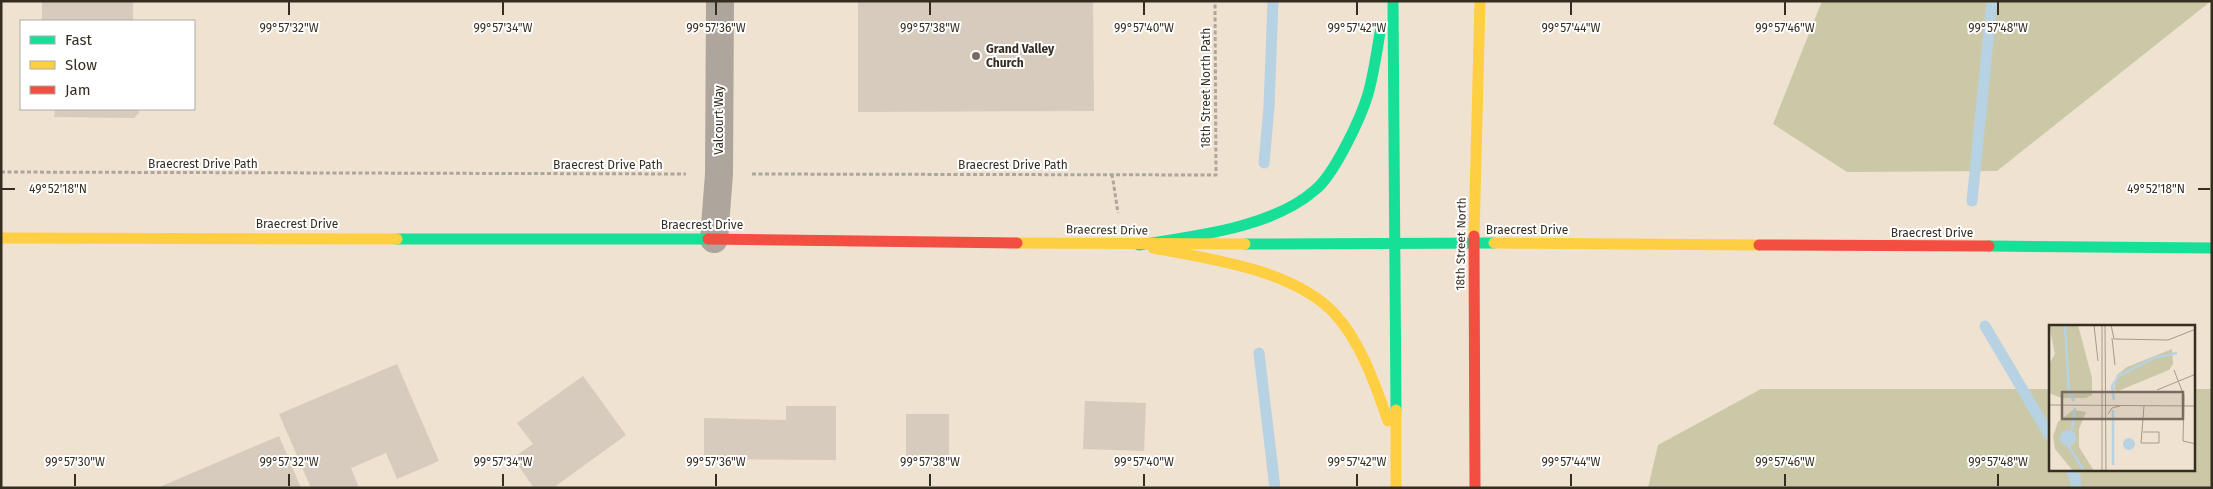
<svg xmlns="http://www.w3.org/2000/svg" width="2213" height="489" font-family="'Fira Sans',sans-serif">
<rect width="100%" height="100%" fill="#efe2d1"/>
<g fill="#cac8a7">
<polygon points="1822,1 2211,1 1997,171 1847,172 1773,124"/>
<polygon points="1761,389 2050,389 2050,470 2194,470 2194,389 2212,389 2212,488 1648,488 1658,445"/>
</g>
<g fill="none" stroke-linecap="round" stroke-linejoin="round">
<g stroke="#b7d2e3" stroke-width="11">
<polyline points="1264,163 1269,107 1273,1"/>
<polyline points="1972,201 1992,1"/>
<polyline points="1985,326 2050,436"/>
<polyline points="1259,353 1275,488"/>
<polyline points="2071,470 2075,477 2076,488"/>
</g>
</g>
<g fill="#d6cbbc">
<rect x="42" y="1" width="91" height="20"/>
<polygon points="858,1 1093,1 1094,111 858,112"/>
<polygon points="55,109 139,109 139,113 134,118 54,117"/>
<polygon points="397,364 439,461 397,479 386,453 351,468 359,488 311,488 279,414"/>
<polygon points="583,376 626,435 553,488 534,488 513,458 533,444 517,423"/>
<polygon points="1085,401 1146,403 1144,451 1083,449"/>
<polygon points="786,406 836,406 836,460 704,459 704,418 786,420"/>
<rect x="906" y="414" width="43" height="45"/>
<polygon points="279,436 301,488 157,488"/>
</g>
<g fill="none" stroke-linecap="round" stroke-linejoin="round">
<g stroke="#aea69c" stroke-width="3" stroke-dasharray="4 2.5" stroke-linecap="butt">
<polyline points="1,172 686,174"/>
<polyline points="752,174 1216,175 1215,1"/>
<polyline points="1112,174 1118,213"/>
</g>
<polyline stroke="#aea69d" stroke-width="28" points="714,239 719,174 720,1"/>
<g stroke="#16e098" stroke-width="11">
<polyline points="1393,1 1396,410"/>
<polyline points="397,239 708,239"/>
<polyline points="1245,244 1494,243"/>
<path d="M1139,245C1194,236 1272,228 1315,190C1334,175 1361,118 1368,94C1374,73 1377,49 1381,27"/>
<polyline points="1989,246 2212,248"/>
</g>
<g stroke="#ffcf43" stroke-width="11">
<polyline points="1474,236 1480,1"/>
<polyline points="1,238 397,239"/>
<polyline points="1017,243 1245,244"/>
<polyline points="1494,243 1759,245"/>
<path d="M1153,248C1209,259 1292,269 1334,313C1361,342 1375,384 1388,421"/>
<polyline points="1396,410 1396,488"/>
</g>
<g stroke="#f24e42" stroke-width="11">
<polyline points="1474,236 1475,488"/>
<polyline points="708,239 1017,243"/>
<polyline points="1759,245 1989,246"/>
</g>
</g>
<path fill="none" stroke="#362d21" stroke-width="2" d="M289,2V15M503,2V15M716,2V15M930,2V15M1144,2V15M1357,2V15M1571,2V15M1785,2V15M1998,2V15M2,189H15M2198,189H2210M75,474V486M289,474V486M503,474V486M716,474V486M930,474V486M1144,474V486M1357,474V486M1571,474V486M1785,474V486M1998,474V486"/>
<circle fill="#776c5f" stroke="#fff" stroke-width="2" cx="976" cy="56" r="5"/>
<g text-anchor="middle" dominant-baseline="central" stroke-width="4" stroke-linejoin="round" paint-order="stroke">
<g font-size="12" font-weight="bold" fill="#362d21" stroke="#fff" text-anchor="start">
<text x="986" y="49">Grand Valley<tspan x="986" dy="14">Church</tspan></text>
</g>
<g font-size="12" fill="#362d21" stroke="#fff">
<text transform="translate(1206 88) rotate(-90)">18th Street North Path</text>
<text transform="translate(719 120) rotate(-90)">Valcourt Way</text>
<text x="203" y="164">Braecrest Drive Path</text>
<text x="608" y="165">Braecrest Drive Path</text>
<text x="1013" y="165">Braecrest Drive Path</text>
<text x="297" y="224">Braecrest Drive</text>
<text x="702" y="225">Braecrest Drive</text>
<text transform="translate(1107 230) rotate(1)">Braecrest Drive</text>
<text x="1527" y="230">Braecrest Drive</text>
<text x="1932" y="233">Braecrest Drive</text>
<text transform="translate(1461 244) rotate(-89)">18th Street North</text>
</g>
</g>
<g transform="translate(2049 325)">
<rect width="146" height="146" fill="#efe2d1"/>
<path d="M0,0H29L43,53V70L37,73H12L0,68V39L6,29ZM123,24L124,39L120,45L69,66L65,64L68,50L78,42ZM24,85L37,87L30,104V122L45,146H24L6,124L4,111L9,97Z" fill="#cac8a7"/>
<path d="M11 113a8 8 0 1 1 16 0a8 8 0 1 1-16 0ZM74 119a6 6 0 1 1 12 0a6 6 0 1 1-12 0Z" fill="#b7d2e3"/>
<path fill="none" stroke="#b7d2e3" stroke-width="2.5" d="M16,0L20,68L25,76M65,75L63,61L70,51L105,33L128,28M23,105L26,83M19,120L35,146M64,140V85"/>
<path fill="none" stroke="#a59a8b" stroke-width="1" d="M45,0L49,36M56,0L57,146M62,0L65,14L119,15L147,4M63,13L66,40M125,45L135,71L134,116L147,119M108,65L147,49M0,80L147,81M59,89L63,83L71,81M94,107H110V118H92L95,81M53,146V0"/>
<path fill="#776c5f" fill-opacity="0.15" stroke="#776c5f" stroke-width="2.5" d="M13,67H134V94H13Z"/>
<rect width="146" height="146" fill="none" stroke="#362d21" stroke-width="2.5"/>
</g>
<g font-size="12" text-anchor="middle" fill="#362d21" stroke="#fff" stroke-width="4" stroke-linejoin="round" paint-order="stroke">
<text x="289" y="32">99°57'32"W</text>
<text x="503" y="32">99°57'34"W</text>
<text x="716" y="32">99°57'36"W</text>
<text x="930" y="32">99°57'38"W</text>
<text x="1144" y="32">99°57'40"W</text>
<text x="1357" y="32">99°57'42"W</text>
<text x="1571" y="32">99°57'44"W</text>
<text x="1785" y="32">99°57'46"W</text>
<text x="1998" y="32">99°57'48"W</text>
<text x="2156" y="193">49°52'18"N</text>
<text x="58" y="193">49°52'18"N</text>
<text x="75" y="466">99°57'30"W</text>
<text x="289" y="466">99°57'32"W</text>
<text x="503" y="466">99°57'34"W</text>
<text x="716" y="466">99°57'36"W</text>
<text x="930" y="466">99°57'38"W</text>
<text x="1144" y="466">99°57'40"W</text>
<text x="1357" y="466">99°57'42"W</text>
<text x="1571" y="466">99°57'44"W</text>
<text x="1785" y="466">99°57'46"W</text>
<text x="1998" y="466">99°57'48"W</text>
</g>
<rect width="2213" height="489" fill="none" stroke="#362d21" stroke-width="5"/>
<rect x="20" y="20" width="175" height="90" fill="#ffffff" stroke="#afaba6"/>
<rect x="30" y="36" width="25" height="8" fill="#16e098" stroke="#afaba6"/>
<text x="65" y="45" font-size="15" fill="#362d21">Fast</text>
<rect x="30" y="61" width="25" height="8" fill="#ffcf43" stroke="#afaba6"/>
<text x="65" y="70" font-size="15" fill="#362d21">Slow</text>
<rect x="30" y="86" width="25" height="8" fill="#f24e42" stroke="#afaba6"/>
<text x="65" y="95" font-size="15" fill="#362d21">Jam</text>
</svg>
